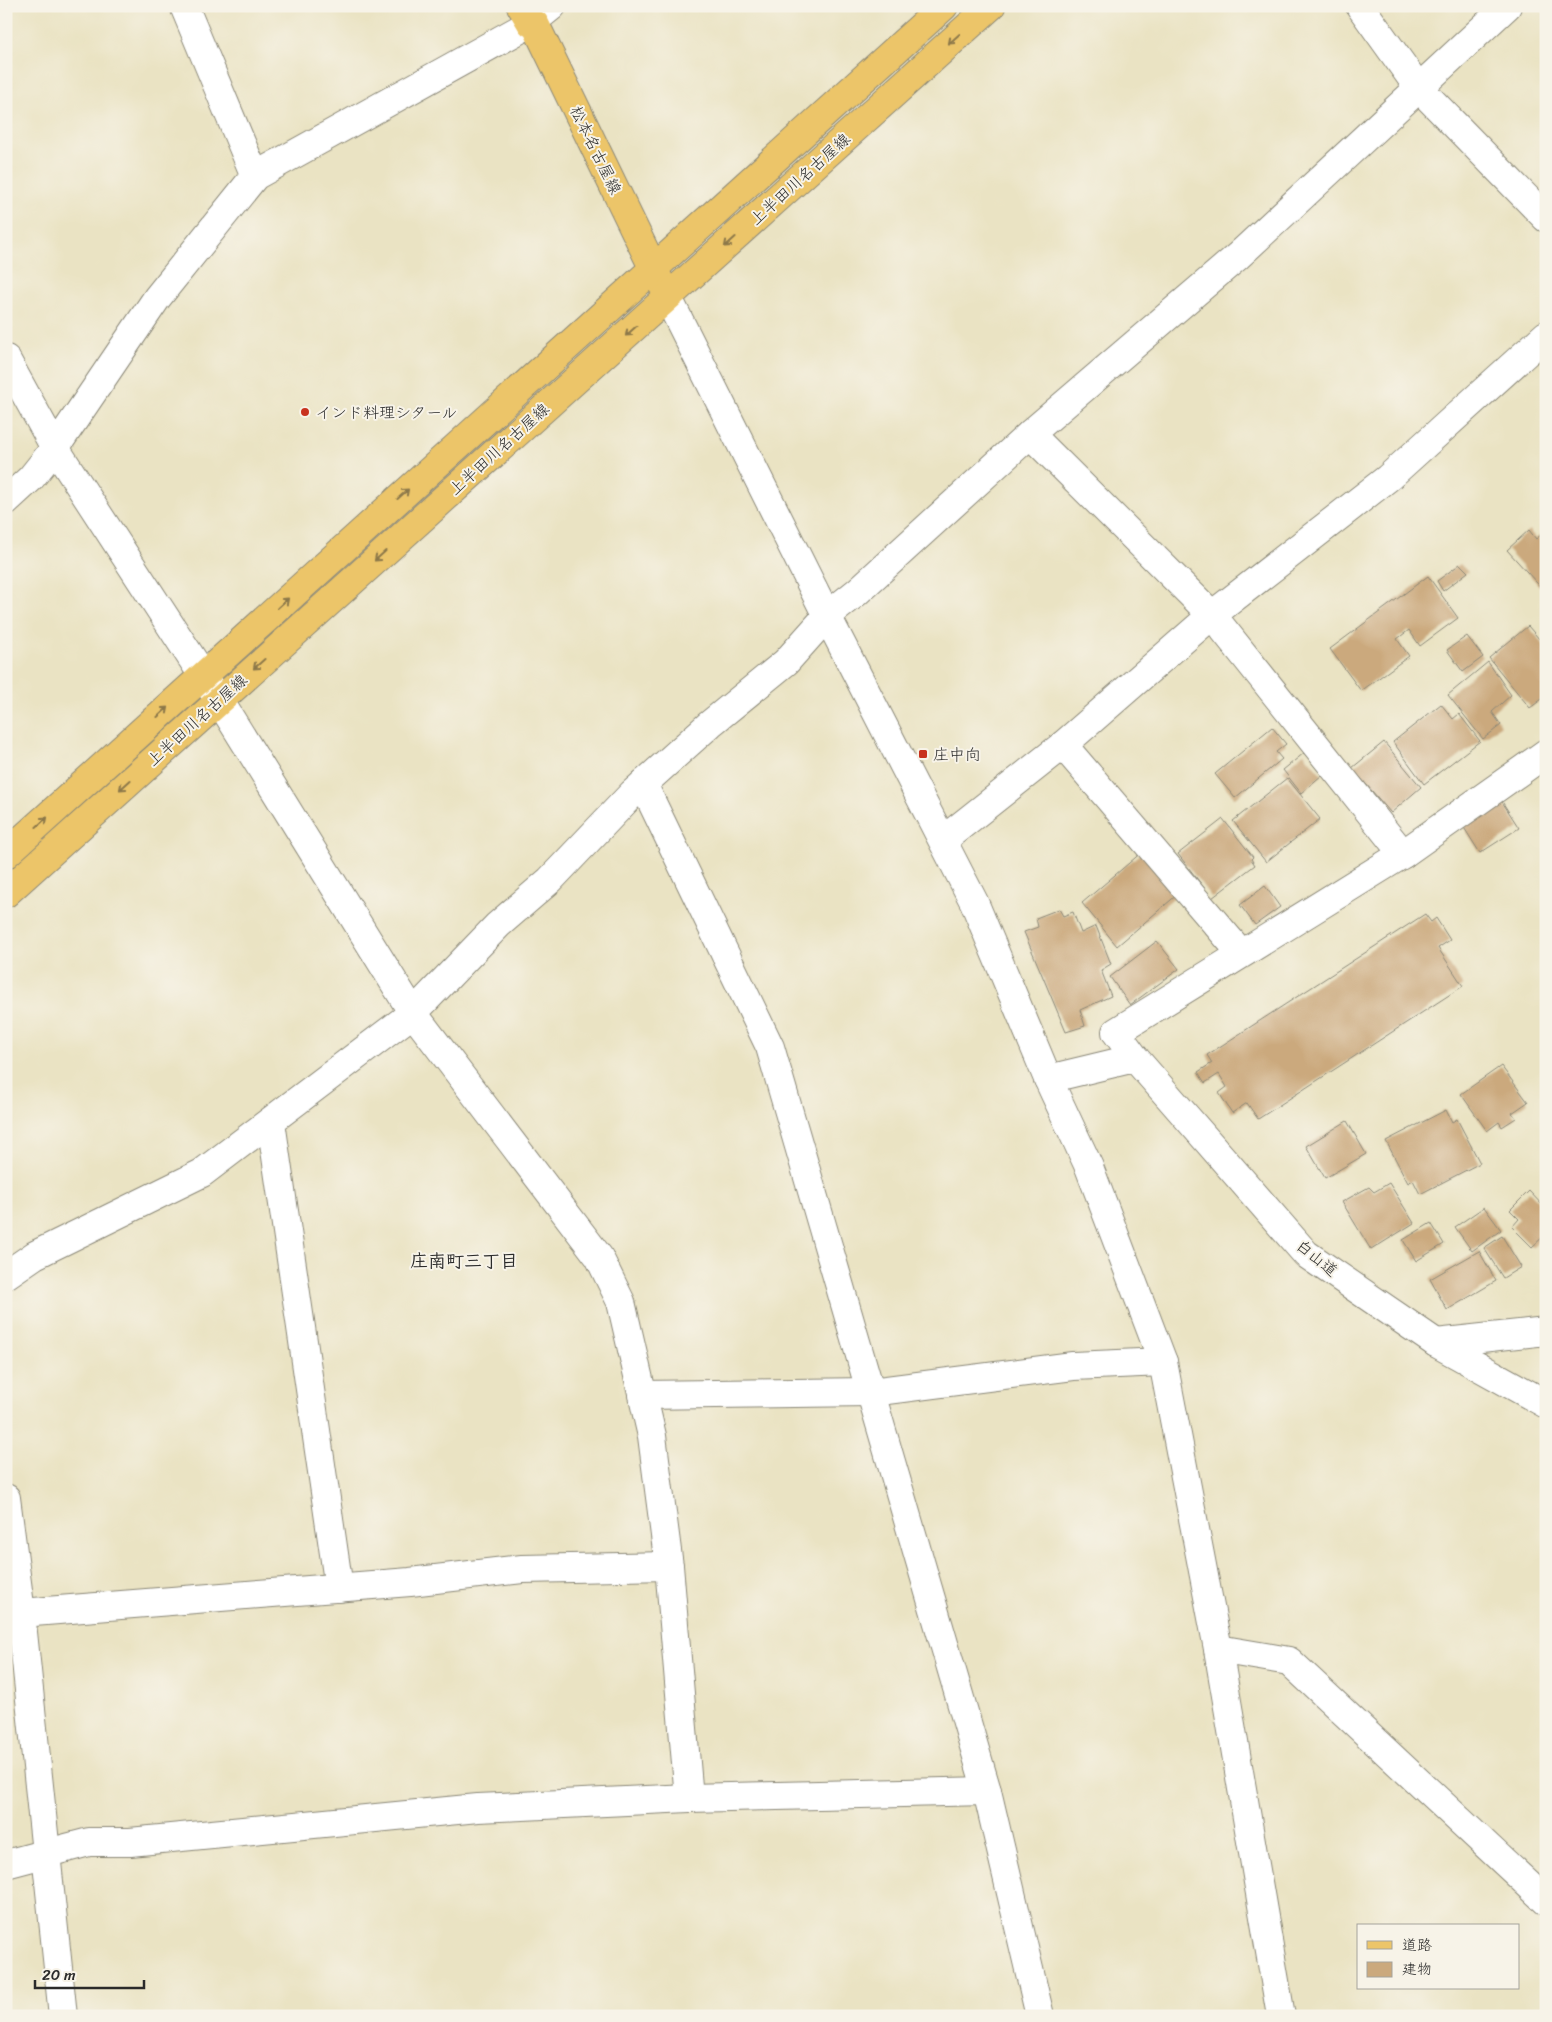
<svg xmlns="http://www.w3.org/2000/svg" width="1552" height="2022" font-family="Sriracha,'Klee One',sans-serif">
<rect width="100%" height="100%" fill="#f7f3e8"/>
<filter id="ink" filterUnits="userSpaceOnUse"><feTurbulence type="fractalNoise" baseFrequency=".02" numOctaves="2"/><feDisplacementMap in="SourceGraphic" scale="10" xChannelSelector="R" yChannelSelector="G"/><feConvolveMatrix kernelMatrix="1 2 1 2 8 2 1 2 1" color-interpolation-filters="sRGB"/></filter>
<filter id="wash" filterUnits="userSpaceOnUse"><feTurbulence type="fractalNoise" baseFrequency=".0096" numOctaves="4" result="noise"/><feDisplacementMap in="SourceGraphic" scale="20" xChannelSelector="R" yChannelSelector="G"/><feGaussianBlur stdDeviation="1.12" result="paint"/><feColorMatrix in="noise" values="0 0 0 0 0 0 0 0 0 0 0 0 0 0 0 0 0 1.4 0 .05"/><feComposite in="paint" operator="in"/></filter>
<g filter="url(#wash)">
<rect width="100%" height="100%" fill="#eae3c3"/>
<g id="blocks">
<g fill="#cba97d">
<polygon points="1529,530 1536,539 1546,531 1546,593 1507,550"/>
<polygon points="1460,564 1468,572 1443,591 1437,581"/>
<polygon points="1428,576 1458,618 1420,646 1409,630 1397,639 1409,656 1361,691 1330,649"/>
<polygon points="1528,626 1546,647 1546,696 1530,708 1489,658"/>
<polygon points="1467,636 1483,657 1463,672 1447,650"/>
<polygon points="1488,662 1511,695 1492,712 1501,725 1483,739 1448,695"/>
<polygon points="1441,704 1453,719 1459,714 1480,741 1424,784 1393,742"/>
<polygon points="1272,727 1286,744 1276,752 1282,759 1235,798 1215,774"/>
<polygon points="1384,742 1421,787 1391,813 1352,768"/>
<polygon points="1304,753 1322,775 1301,793 1283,770"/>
<polygon points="1287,778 1320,819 1266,862 1233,821"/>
<polygon points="1501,800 1519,828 1480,853 1463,826"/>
<polygon points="1223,819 1253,857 1251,859 1255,865 1212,898 1178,854"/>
<polygon points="1142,852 1178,894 1117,946 1082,903"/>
<polygon points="1265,886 1280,907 1255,925 1240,905"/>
<polygon points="1059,909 1063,916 1073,912 1081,933 1096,926 1111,964 1101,970 1111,996 1080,1010 1085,1026 1066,1032 1024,932 1038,927 1036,918"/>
<polygon points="1425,914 1431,922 1436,918 1450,940 1438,948 1463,986 1258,1119 1247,1103 1232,1113 1219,1093 1227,1087 1219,1074 1205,1083 1198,1072 1212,1063 1207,1055"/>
<polygon points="1157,941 1179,969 1130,1005 1110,977"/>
<polygon points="1501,1066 1528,1102 1512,1113 1516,1118 1502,1127 1499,1122 1487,1131 1461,1094"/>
<polygon points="1446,1110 1452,1122 1457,1119 1480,1163 1420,1194 1413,1180 1408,1183 1386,1141"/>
<polygon points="1347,1121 1366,1154 1325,1178 1306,1146"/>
<polygon points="1389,1183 1414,1223 1371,1250 1342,1202 1369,1187 1374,1192"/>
<polygon points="1529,1191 1546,1209 1546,1234 1532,1247 1512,1227 1519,1219 1510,1210"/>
<polygon points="1484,1207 1501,1230 1472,1251 1455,1227"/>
<polygon points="1431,1223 1444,1244 1416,1261 1403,1240"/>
<polygon points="1502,1236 1521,1267 1503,1278 1484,1248"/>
<polygon points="1479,1251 1496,1281 1447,1310 1430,1279"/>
</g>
</g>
</g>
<g filter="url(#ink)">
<use href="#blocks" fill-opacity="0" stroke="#8a8777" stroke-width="1"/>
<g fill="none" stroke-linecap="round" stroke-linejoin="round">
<g stroke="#8a8777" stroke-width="30">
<g id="minor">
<polyline points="184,6 255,176"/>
<polyline points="1360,6 1418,87 1546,218"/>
<polyline points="668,298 827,616 974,902 1048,1079 1089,1167 1163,1362 1218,1649 1281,2016"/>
<polyline points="6,359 55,448 219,700 413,1013 599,1257 621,1302 652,1436 669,1566 689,1798"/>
<polyline points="1030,434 1212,615 1403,854"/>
<polyline points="6,501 31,478 55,448 157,298 255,176 531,23 552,6"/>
<polyline points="1063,745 1241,953"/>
<polyline points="1546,753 1403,854 1116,1032 1135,1058 1306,1254 1436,1343 1546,1404"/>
<polyline points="643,784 770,1047 987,1791 1040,2016"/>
<polyline points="943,840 1063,745 1212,615 1388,478 1546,335"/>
<polyline points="1048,1079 1135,1058"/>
<polyline points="271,1122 339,1588"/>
<polyline points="6,1275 35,1255 202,1173 413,1013 498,925 550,880 632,794 710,724 786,662 827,616 857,592 1030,434 1238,256 1507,6"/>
<polyline points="1436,1343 1546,1331"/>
<polyline points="642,1395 871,1392 1073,1366 1163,1362"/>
<polyline points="6,1498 21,1613 63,2016"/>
<polyline points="21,1613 410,1582 522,1569 669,1566"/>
<polyline points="1218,1649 1289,1661 1546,1901"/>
<polyline points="6,1864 89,1842 130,1842 478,1808 689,1798 987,1791"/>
</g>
</g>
<g stroke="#8a8777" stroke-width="30">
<g id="major">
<polyline points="521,6 531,23 535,24 660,282"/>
<polyline points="6,854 944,6"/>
<polyline points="6,893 991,6"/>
</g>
</g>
<use href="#minor" stroke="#fff" stroke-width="28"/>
<use href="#major" stroke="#ecc569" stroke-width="28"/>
</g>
<defs><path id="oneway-shaft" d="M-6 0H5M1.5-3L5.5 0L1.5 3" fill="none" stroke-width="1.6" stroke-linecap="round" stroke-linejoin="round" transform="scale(1.25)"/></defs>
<g stroke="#8c784a">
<use href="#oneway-shaft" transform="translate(954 39) rotate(138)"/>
<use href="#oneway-shaft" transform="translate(730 242) rotate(138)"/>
<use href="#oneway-shaft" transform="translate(631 331) rotate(138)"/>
<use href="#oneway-shaft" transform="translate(403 494) rotate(-42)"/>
<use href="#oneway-shaft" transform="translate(380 556) rotate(138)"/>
<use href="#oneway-shaft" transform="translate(283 603) rotate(-42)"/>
<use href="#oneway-shaft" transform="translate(259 664) rotate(138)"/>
<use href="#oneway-shaft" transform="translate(163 712) rotate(-42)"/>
<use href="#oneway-shaft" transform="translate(125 785) rotate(138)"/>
<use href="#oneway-shaft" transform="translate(42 822) rotate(-42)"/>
</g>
</g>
<g fill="#c8321e" stroke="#f7f3e8" stroke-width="2">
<circle cx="305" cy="412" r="5"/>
<rect x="918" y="749" width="10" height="10" rx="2.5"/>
</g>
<g text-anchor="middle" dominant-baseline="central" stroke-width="4" stroke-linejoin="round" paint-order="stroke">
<g font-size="16" fill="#2b2b2b" stroke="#f7f3e8">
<text transform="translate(596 150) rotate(64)">松本名古屋線</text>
<text transform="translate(800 179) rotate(-42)">上半田川名古屋線</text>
<text transform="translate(499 449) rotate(-42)">上半田川名古屋線</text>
<text transform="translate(197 720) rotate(-42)">上半田川名古屋線</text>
<text transform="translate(1317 1258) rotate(39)">白山道</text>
</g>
<g font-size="16" fill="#2b2b2b" stroke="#f7f3e8" text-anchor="start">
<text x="315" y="412">インド料理シタール</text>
<text x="933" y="754">庄中向</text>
</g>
<g font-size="18" font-weight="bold" fill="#2b2b2b" stroke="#f7f3e8">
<text x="464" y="1261">庄南町三丁目</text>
</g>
</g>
<rect width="1552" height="2022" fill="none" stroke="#f7f3e8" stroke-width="25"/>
<rect x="1357" y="1924" width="162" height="65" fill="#f7f3e8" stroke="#a5a39c"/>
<rect x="1367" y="1941" width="25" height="8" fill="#ecc569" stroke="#a5a39c"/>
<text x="1402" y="1950" font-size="15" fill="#2b2b2b">道路</text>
<rect x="1367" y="1962" width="25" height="15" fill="#cba97d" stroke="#a5a39c"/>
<text x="1402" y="1974" font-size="15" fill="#2b2b2b">建物</text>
<path d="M35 1980v8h109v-8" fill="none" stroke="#2b2b2b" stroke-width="2.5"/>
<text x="42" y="1980" font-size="15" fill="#2b2b2b" stroke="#f7f3e8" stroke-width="4" paint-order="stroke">20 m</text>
</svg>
